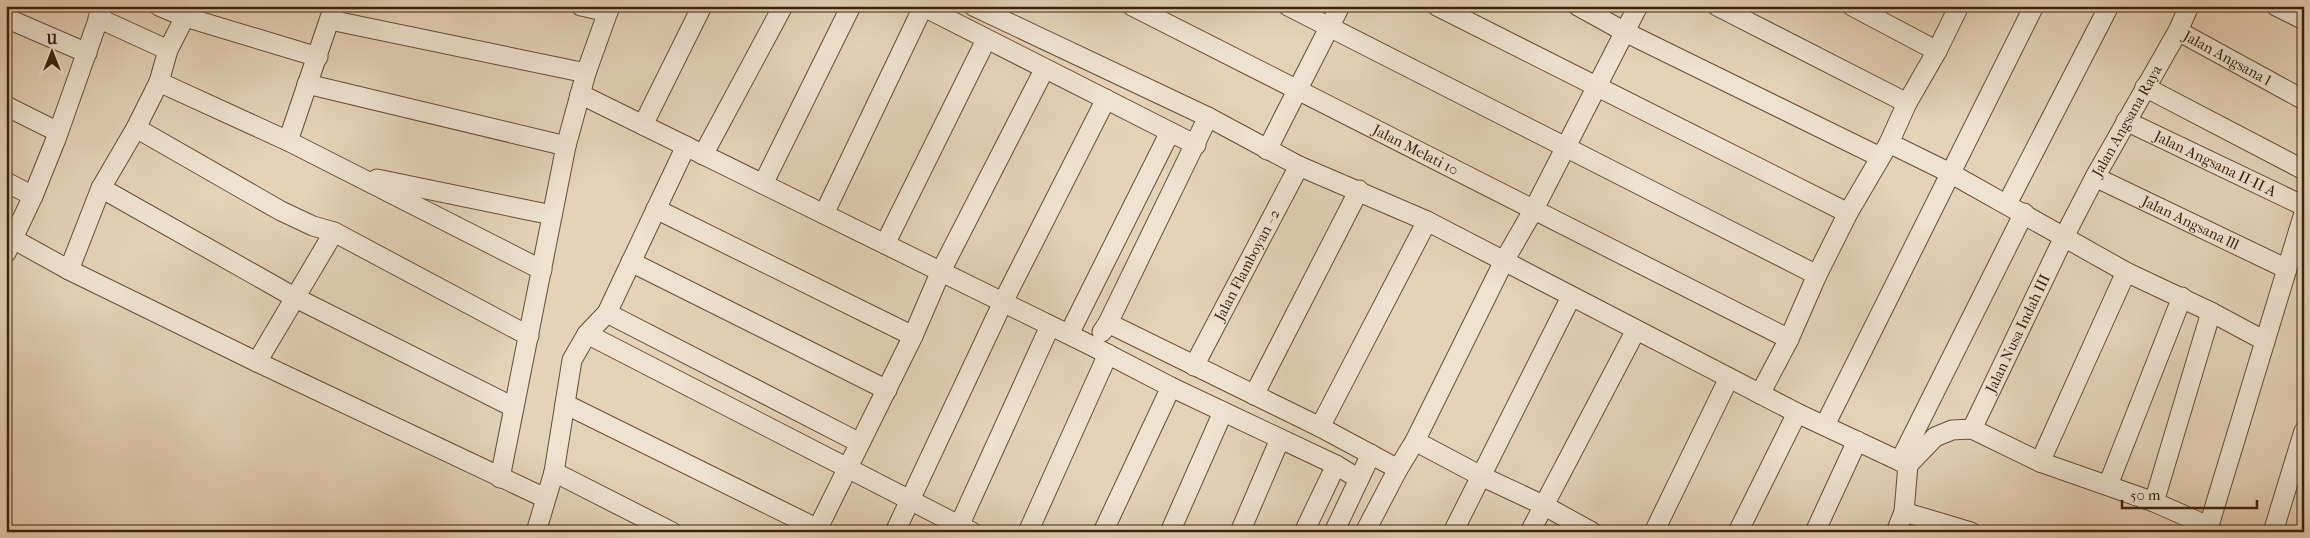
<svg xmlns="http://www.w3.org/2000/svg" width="2310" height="538" font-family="'IM FELL French Canon',serif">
<rect width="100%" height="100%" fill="#e5d2b7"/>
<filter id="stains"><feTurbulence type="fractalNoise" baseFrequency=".004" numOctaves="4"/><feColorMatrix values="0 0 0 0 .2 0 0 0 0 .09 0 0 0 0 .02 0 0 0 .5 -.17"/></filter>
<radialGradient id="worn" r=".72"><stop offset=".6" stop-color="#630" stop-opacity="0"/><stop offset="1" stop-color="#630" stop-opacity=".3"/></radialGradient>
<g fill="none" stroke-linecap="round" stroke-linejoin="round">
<g stroke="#664e35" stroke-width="21">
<g id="minor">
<polyline points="159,6 185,17 318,57"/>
<polyline points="581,6 608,12"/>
<polyline points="922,6 1196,145"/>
<polyline points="973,6 1208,117 1299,166 1427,221 1797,413 1908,465 1935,437 1952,430 1972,429 2040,462 2154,502 2208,526"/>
<path id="s1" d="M1132,6L1789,339"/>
<polyline points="1288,6 1817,275"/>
<polyline points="1437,6 1848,213"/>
<polyline points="1578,6 1625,32 1880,157"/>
<polyline points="1717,6 1907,103"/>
<polyline points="1852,6 1937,51"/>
<polyline points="2276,6 2304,20"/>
<polyline points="6,18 87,53"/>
<polyline points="98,18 168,50"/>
<polyline points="330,20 586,73"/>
<path id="s2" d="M2178,31L2304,100"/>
<polyline points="159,82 288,141 542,270"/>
<polyline points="307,84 566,146"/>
<polyline points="2145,87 2304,170"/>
<polyline points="580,94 1092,346 1171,387 1336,465 1359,479"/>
<polyline points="6,106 58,132"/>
<path id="s3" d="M2126,121L2304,206"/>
<polyline points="643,125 702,6"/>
<polyline points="136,128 281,211 313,226 334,232 257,362"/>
<polyline points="288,141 334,6"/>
<polyline points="1889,143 1950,173 2126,272 2211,312 2265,341"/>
<polyline points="1267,150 1340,6"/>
<polyline points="703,155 783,6"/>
<path id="s4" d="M2095,177L2287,269"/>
<polyline points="377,179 552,215"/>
<polyline points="6,182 33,196"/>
<polyline points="763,184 851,6"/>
<polyline points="101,188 294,297 513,407"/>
<polyline points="2007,204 2109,6"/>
<polyline points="656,209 913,336"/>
<polyline points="824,214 923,7"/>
<polyline points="334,232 529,336"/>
<polyline points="13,239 69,270 257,362 545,498"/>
<polyline points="885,244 986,40"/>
<polyline points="6,253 33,196 56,139 103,6"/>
<polyline points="631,262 887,390"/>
<polyline points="69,270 101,188 136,128 159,82 168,50 185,17"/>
<polyline points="607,313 860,443"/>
<polyline points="1108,323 1320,427 1398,469"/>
<polyline points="1102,332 1108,323 1208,117"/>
<polyline points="587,334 607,313 686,146"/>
<polyline points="1069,334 1170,132"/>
<path id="s5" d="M1194,366L1299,166"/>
<polyline points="1760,394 1789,339 1817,275 1848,213 1889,143 1907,103 1937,51 1959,6"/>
<polyline points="1254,395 1359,190"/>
<polyline points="565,404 818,529"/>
<polyline points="1825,425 2034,6"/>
<polyline points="1320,427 1427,221"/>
<path id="s6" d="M1972,429L2064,237L2095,177L2178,31L2189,6"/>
<polyline points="1415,441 1481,476 1543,505 1592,532"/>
<polyline points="1900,461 2024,213"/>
<polyline points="2040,462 2126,272"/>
<polyline points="554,472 672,532"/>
<polyline points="500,478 566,146 586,73 610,6"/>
<polyline points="2108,485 2182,297"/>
<polyline points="2154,502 2211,312"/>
<polyline points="1904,512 1971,532"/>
<polyline points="959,526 1050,326"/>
<polyline points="536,532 554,472 572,360 587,334 972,532"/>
<polyline points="816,532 913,336 941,271 1044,70"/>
<polyline points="895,532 1003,302 1106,99"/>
<polyline points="1028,532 1108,354"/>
<polyline points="1103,532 1171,387"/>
<polyline points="1170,532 1223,412"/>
<polyline points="1240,532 1280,439"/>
<polyline points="1304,532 1336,465"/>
<polyline points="1334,532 1371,454"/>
<polyline points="1365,532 1398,469 1415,441 1504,261 1534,209 1638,6"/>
<polyline points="1453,532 1571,297"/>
<polyline points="1530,532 1636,330"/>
<polyline points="1654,532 1729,378"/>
<polyline points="1738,532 1797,413"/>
<polyline points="1815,532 1857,441"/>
<polyline points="1896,532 1904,512 1908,465"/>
<polyline points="2207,532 2304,213"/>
<polyline points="2273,532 2304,431"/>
</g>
</g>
<use href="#minor" stroke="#eee2d0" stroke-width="19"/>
</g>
<g text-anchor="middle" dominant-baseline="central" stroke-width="5" stroke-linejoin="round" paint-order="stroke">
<g font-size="15" fill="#3b220a" stroke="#eee2d0">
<text stroke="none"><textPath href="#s2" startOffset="56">Jalan Angsana l</textPath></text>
<text stroke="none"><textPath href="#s6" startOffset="345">Jalan Angsana Raya</textPath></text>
<text stroke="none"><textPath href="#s1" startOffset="318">Jalan Melati 10</textPath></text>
<text stroke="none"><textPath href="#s3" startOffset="99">Jalan Angsana II-II A</textPath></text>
<text stroke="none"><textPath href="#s4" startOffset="106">Jalan Angsana lll</textPath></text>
<text stroke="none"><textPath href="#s5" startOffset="114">Jalan Flamboyan - 2</textPath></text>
<text stroke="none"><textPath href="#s6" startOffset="106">Jalan Nusa Indah III</textPath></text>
</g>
</g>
<rect width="2310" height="538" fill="none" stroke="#e5d2b7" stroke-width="25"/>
<rect x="8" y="8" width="2295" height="523" fill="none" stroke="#3b220a" stroke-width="2.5"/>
<rect x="12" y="12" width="2285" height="513" fill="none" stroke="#3b220a"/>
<g transform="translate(52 52)" stroke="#eee2d0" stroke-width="4" paint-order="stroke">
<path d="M0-4L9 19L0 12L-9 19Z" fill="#3b220a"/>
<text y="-8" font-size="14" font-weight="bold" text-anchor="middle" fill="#3b220a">U</text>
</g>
<path d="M2122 500v8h135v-8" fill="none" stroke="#3b220a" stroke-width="2.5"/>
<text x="2130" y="500" font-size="15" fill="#3b220a" stroke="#eee2d0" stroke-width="4" paint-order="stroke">50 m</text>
<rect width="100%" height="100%" filter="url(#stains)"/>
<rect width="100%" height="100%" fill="url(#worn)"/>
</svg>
